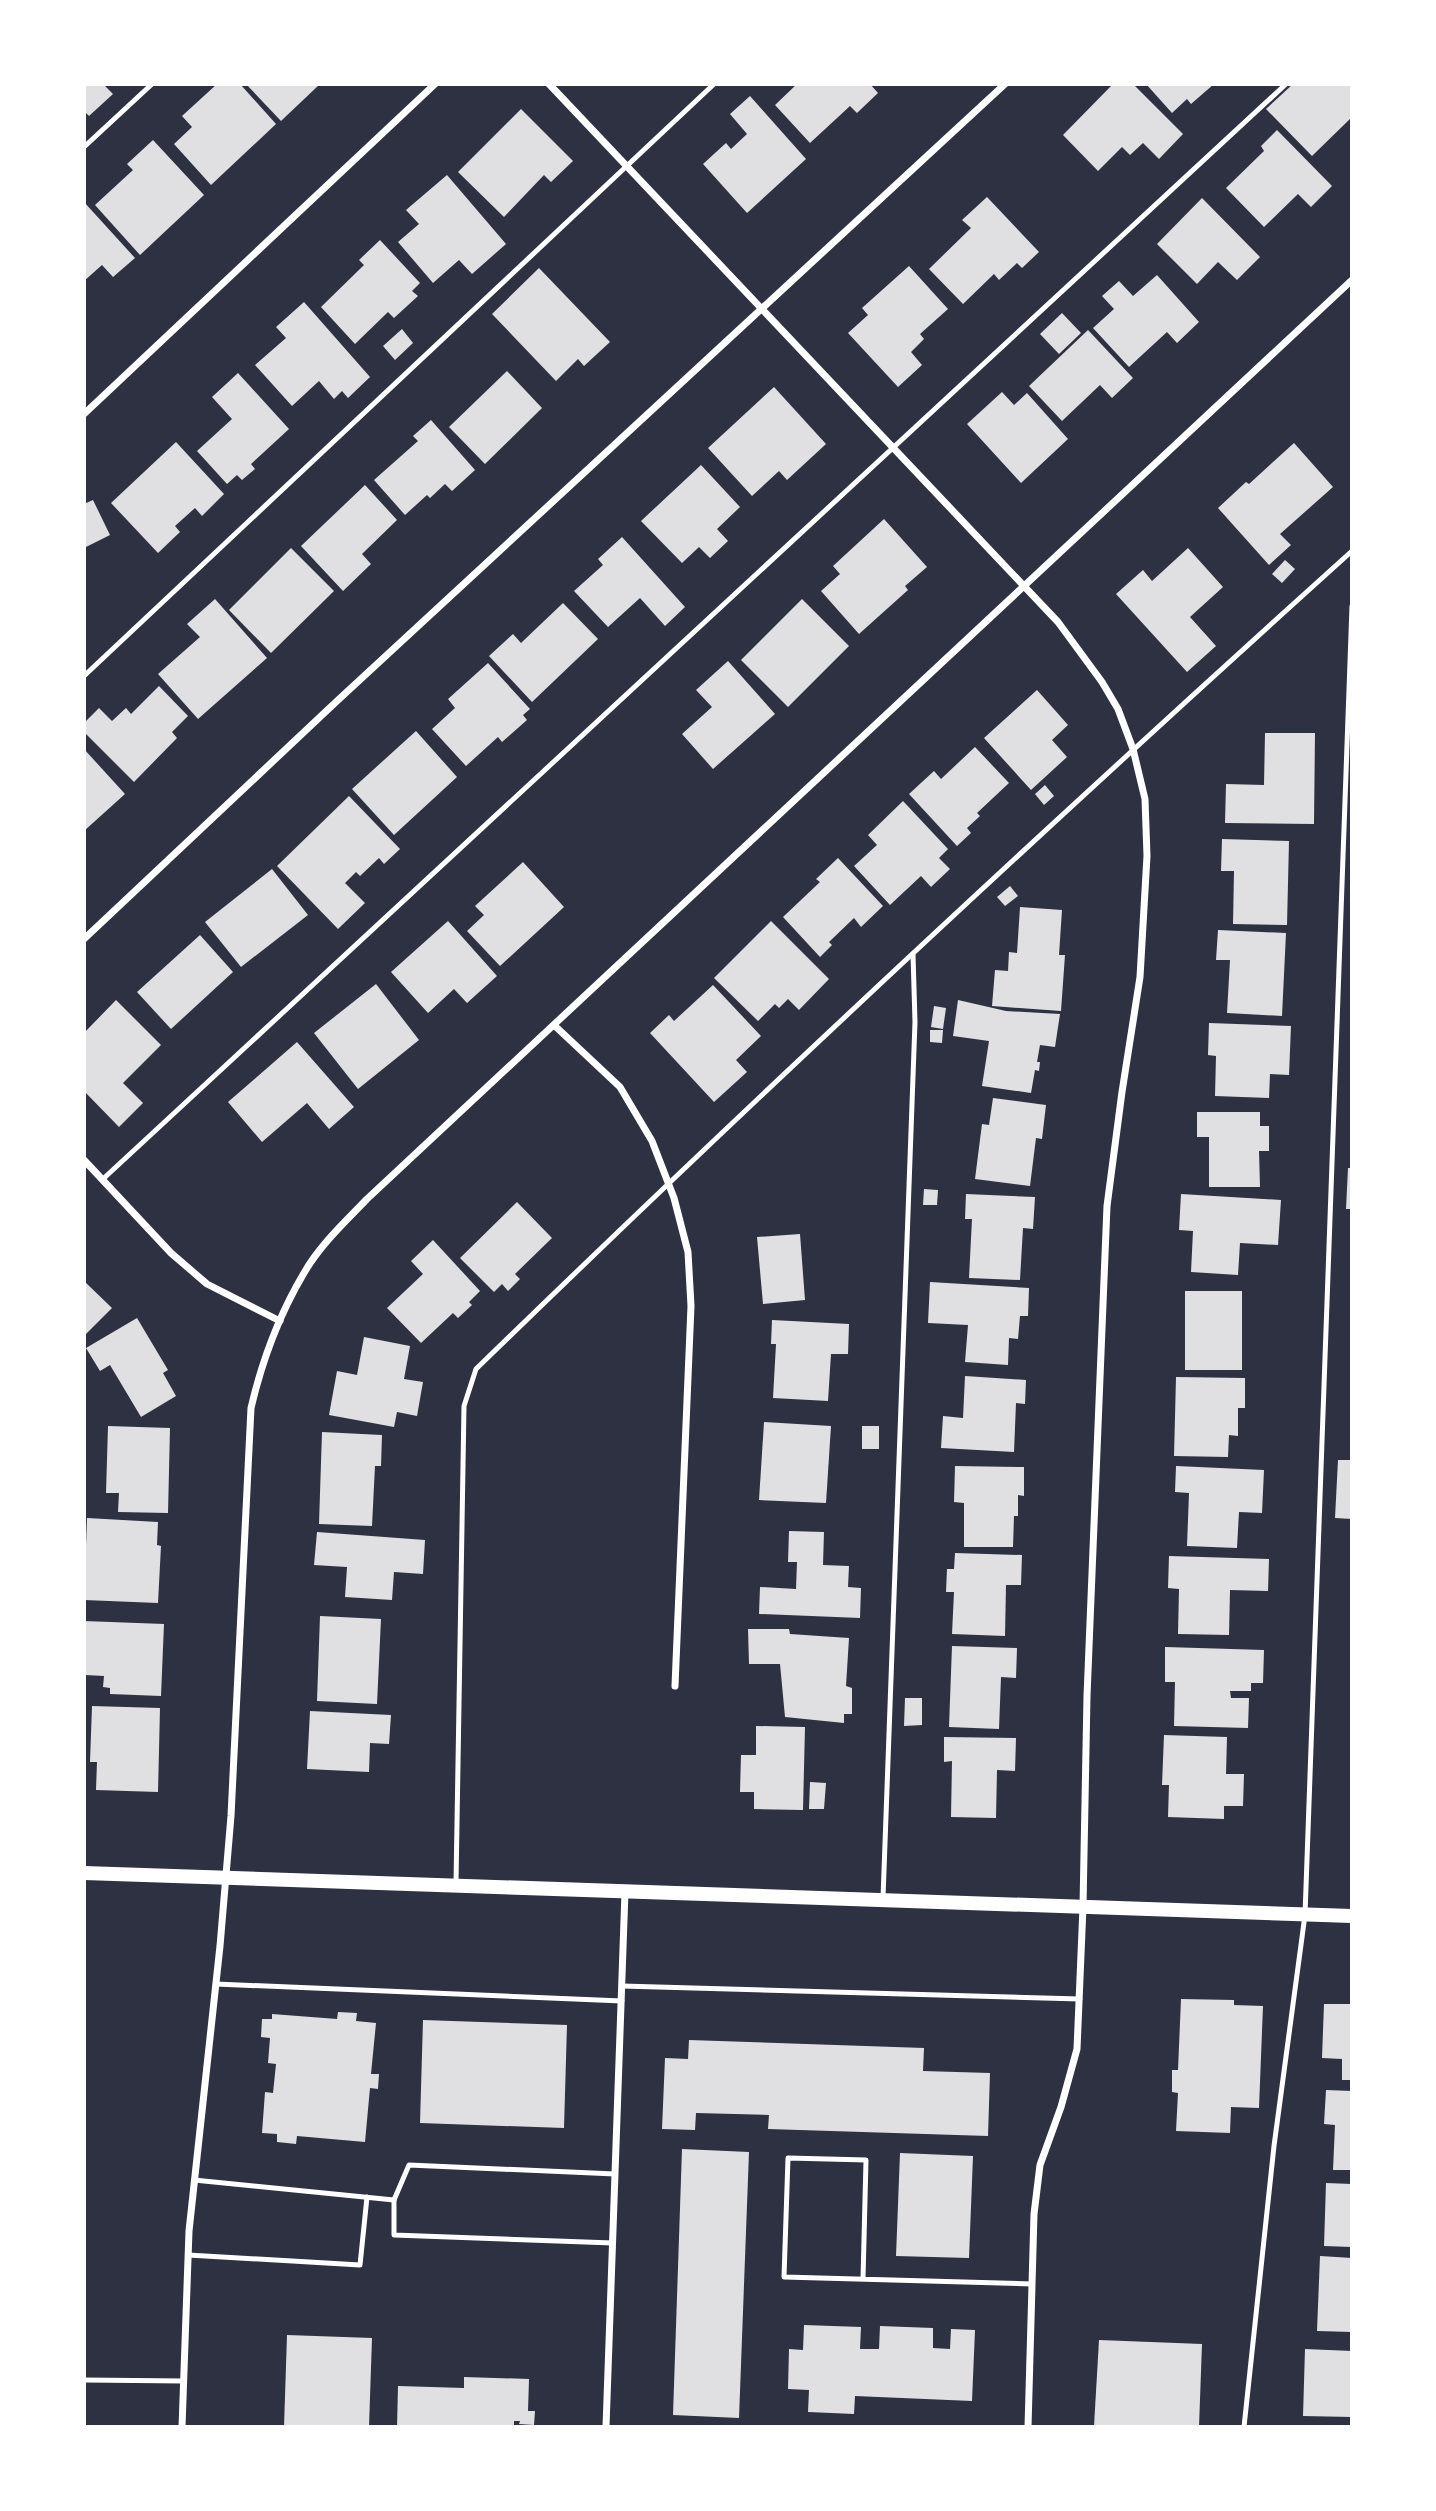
<svg xmlns="http://www.w3.org/2000/svg" width="1436" height="2511" font-family="'Zilla Slab',serif">
<rect width="100%" height="100%" fill="#2d3142"/>
<g fill="#e0e0e3">
<polygon points="84,84 103,84 113,94 89,116 84,111"/>
<polygon points="217,84 240,84 276,124 211,185 174,144 192,127 182,116"/>
<polygon points="246,84 320,84 281,121"/>
<polygon points="797,84 870,84 878,93 857,113 850,106 810,143 775,105"/>
<polygon points="1113,84 1133,84 1183,134 1159,159 1143,143 1130,155 1122,147 1098,171 1063,135"/>
<polygon points="1146,84 1214,84 1191,104 1187,99 1172,113"/>
<polygon points="1293,84 1352,84 1352,117 1312,156 1266,109"/>
<polygon points="750,96 806,159 747,213 703,164 726,143 731,149 747,134 730,114"/>
<polygon points="521,109 573,161 551,182 544,175 504,217 458,172"/>
<polygon points="1277,130 1332,186 1311,207 1298,194 1264,227 1226,188 1264,151 1261,146"/>
<polygon points="153,140 204,195 140,255 95,205 133,170 127,164"/>
<polygon points="447,175 506,244 472,274 459,260 433,283 398,242 419,224 406,210"/>
<polygon points="987,197 1039,252 1022,268 1017,263 999,280 994,274 963,304 929,269 971,228 962,220"/>
<polygon points="1202,198 1260,257 1237,280 1218,262 1197,284 1157,244"/>
<polygon points="84,202 135,258 113,277 102,265 84,281"/>
<polygon points="380,240 420,283 412,291 418,296 394,318 388,312 355,344 321,307 364,265 359,260"/>
<polygon points="909,266 948,309 920,334 924,339 911,352 922,365 898,387 848,333 868,315 862,308"/>
<polygon points="539,268 610,342 584,366 578,359 556,381 492,314"/>
<polygon points="1157,275 1199,322 1177,343 1167,332 1129,367 1093,328 1114,309 1102,296 1119,281 1133,296"/>
<polygon points="304,302 370,377 348,398 342,391 334,399 319,381 292,406 255,365 286,338 276,327"/>
<polygon points="1062,313 1081,333 1059,354 1040,334"/>
<polygon points="402,329 413,343 395,360 383,346"/>
<polygon points="1088,330 1133,378 1112,398 1100,385 1062,421 1029,386"/>
<polygon points="507,371 542,408 485,464 449,427"/>
<polygon points="238,373 289,429 251,464 255,469 242,480 237,475 227,484 197,451 232,419 212,397"/>
<polygon points="774,387 826,444 787,480 779,471 752,496 708,448"/>
<polygon points="1002,392 1014,405 1027,393 1068,439 1021,483 967,424"/>
<polygon points="431,420 475,470 452,491 445,484 430,498 427,495 405,515 374,480 418,441 413,436"/>
<polygon points="176,442 224,494 202,516 195,508 175,526 180,532 158,553 111,503"/>
<polygon points="1294,443 1333,487 1280,534 1291,545 1269,565 1218,508 1246,482 1249,484"/>
<polygon points="701,465 740,507 717,529 728,541 710,558 699,547 682,563 641,521"/>
<polygon points="365,485 397,520 362,554 371,564 343,591 301,546"/>
<polygon points="93,500 110,535 84,548 84,504"/>
<polygon points="884,519 927,567 905,586 908,590 859,634 821,591 840,574 833,566"/>
<polygon points="622,537 685,607 665,626 640,598 608,627 574,591 603,565 598,559"/>
<polygon points="291,548 334,591 271,653 229,610"/>
<polygon points="1188,548 1223,587 1190,617 1216,646 1187,672 1116,594 1143,570 1152,581"/>
<polygon points="1285,560 1295,569 1282,583 1272,574"/>
<polygon points="215,599 267,658 198,719 158,674 200,637 187,624"/>
<polygon points="802,599 849,646 788,707 741,660"/>
<polygon points="563,603 598,639 532,702 489,656 513,634 521,643"/>
<polygon points="728,661 775,714 713,769 682,734 712,707 696,690"/>
<polygon points="488,663 530,709 523,715 527,720 502,742 498,737 466,766 432,729 455,708 448,699"/>
<polygon points="159,686 188,716 172,732 177,738 134,782 84,732 84,723 99,708 112,721 126,708 131,714"/>
<polygon points="1037,690 1068,725 1052,740 1067,757 1031,790 984,738"/>
<polygon points="416,731 457,777 394,835 352,789"/>
<polygon points="1265,733 1315,733 1314,824 1225,823 1226,784 1264,785"/>
<polygon points="975,747 1009,783 977,813 980,816 967,828 971,833 957,846 909,794 934,771 941,779"/>
<polygon points="84,749 125,794 84,831"/>
<polygon points="1045,785 1054,796 1044,805 1035,794"/>
<polygon points="349,796 400,849 384,864 379,858 360,876 356,872 345,883 365,903 338,929 277,866"/>
<polygon points="903,801 948,849 939,858 950,869 931,887 921,876 890,905 854,866 877,845 868,835"/>
<polygon points="1222,839 1289,841 1287,925 1233,924 1234,871 1221,871"/>
<polygon points="838,858 883,906 861,927 854,918 829,942 832,945 820,957 783,917 820,882 816,879"/>
<polygon points="523,862 564,907 500,966 467,931 484,915 475,906"/>
<polygon points="272,869 308,915 241,967 205,922"/>
<polygon points="1010,886 1018,896 1005,906 997,897"/>
<polygon points="1020,907 1062,910 1059,955 1065,955 1061,1011 992,1006 995,970 1008,971 1009,952 1017,953"/>
<polygon points="448,921 497,976 467,1003 454,989 428,1013 391,972"/>
<polygon points="771,921 829,979 799,1010 788,999 779,1008 775,1004 758,1021 714,978"/>
<polygon points="1218,930 1286,933 1282,1016 1227,1013 1230,960 1216,960"/>
<polygon points="200,935 233,972 171,1029 137,992"/>
<polygon points="376,984 419,1040 358,1089 314,1033"/>
<polygon points="713,985 761,1036 736,1060 747,1072 714,1102 650,1033 669,1015 674,1021"/>
<polygon points="116,1000 161,1045 123,1083 143,1103 119,1127 84,1091 84,1033"/>
<polygon points="958,1000 1006,1011 1060,1014 1055,1047 1040,1045 1037,1062 1040,1062 1039,1071 1035,1070 1031,1093 982,1086 989,1041 953,1036"/>
<polygon points="934,1006 946,1008 943,1029 931,1027"/>
<polygon points="1209,1023 1291,1026 1289,1075 1270,1074 1269,1098 1215,1096 1216,1056 1208,1055"/>
<polygon points="930,1030 943,1030 942,1043 930,1042"/>
<polygon points="297,1042 354,1107 329,1129 307,1103 262,1142 228,1102"/>
<polygon points="993,1098 1046,1105 1042,1139 1036,1138 1030,1186 975,1179 982,1124 989,1125"/>
<polygon points="1197,1112 1260,1112 1260,1126 1269,1126 1269,1151 1259,1151 1260,1187 1209,1187 1209,1137 1197,1137"/>
<polygon points="1348,1168 1352,1168 1352,1209 1346,1209"/>
<polygon points="924,1189 938,1190 937,1205 923,1205"/>
<polygon points="966,1194 1035,1197 1033,1229 1023,1228 1020,1280 969,1278 972,1219 965,1219"/>
<polygon points="1181,1194 1281,1200 1278,1245 1240,1243 1238,1275 1191,1272 1193,1231 1179,1230"/>
<polygon points="517,1202 552,1238 515,1274 520,1279 508,1291 502,1284 494,1292 460,1258"/>
<polygon points="800,1234 805,1300 763,1304 757,1237"/>
<polygon points="433,1240 480,1291 469,1302 472,1305 458,1318 453,1313 421,1343 387,1308 423,1274 411,1261"/>
<polygon points="84,1281 112,1308 84,1336"/>
<polygon points="930,1282 1029,1288 1028,1316 1020,1316 1018,1339 1009,1338 1008,1365 965,1362 968,1325 928,1323"/>
<rect x="1185" y="1291" width="57" height="79"/>
<polygon points="137,1318 168,1370 163,1373 176,1396 141,1417 110,1365 100,1371 86,1348"/>
<polygon points="772,1320 849,1324 848,1354 831,1354 828,1401 773,1398 776,1344 771,1344"/>
<polygon points="364,1337 410,1346 404,1379 423,1382 417,1416 397,1412 394,1427 329,1415 337,1371 357,1375"/>
<polygon points="965,1376 1026,1380 1025,1404 1016,1403 1014,1452 941,1448 943,1416 963,1418"/>
<polygon points="1176,1377 1245,1378 1245,1408 1238,1408 1238,1436 1229,1435 1228,1457 1174,1456"/>
<polygon points="764,1422 831,1426 826,1503 759,1500"/>
<polygon points="108,1426 170,1428 168,1513 118,1512 119,1493 106,1493"/>
<rect x="862" y="1426" width="17" height="23"/>
<polygon points="322,1432 382,1435 381,1466 375,1466 372,1526 319,1524"/>
<polygon points="1338,1460 1352,1460 1352,1519 1335,1518"/>
<polygon points="955,1466 1024,1467 1024,1496 1018,1495 1018,1516 1014,1516 1013,1547 964,1547 964,1503 954,1502"/>
<polygon points="1176,1466 1264,1470 1262,1513 1239,1512 1237,1548 1187,1546 1189,1493 1175,1492"/>
<polygon points="87,1518 158,1522 157,1545 161,1546 158,1603 84,1600"/>
<polygon points="789,1531 824,1532 823,1565 849,1566 848,1587 861,1588 860,1618 759,1614 760,1587 796,1589 797,1562 788,1562"/>
<polygon points="317,1532 425,1540 423,1574 394,1572 392,1600 345,1597 347,1567 314,1565"/>
<polygon points="955,1553 1022,1555 1021,1585 1006,1585 1005,1636 952,1634 954,1592 946,1592 947,1569 954,1569"/>
<polygon points="1169,1556 1269,1559 1268,1591 1230,1590 1229,1635 1178,1634 1179,1589 1168,1588"/>
<polygon points="320,1616 381,1619 377,1704 317,1701"/>
<polygon points="84,1621 164,1624 161,1696 110,1694 110,1688 103,1687 104,1676 85,1675"/>
<polygon points="748,1629 789,1629 790,1634 849,1638 846,1686 852,1688 852,1714 844,1714 844,1723 785,1717 780,1664 749,1664"/>
<polygon points="952,1646 1017,1648 1016,1678 1001,1677 999,1729 949,1727"/>
<polygon points="1165,1647 1264,1650 1263,1683 1251,1683 1251,1691 1230,1691 1231,1698 1249,1698 1248,1728 1174,1726 1175,1682 1165,1682"/>
<polygon points="905,1698 922,1698 922,1725 904,1726"/>
<polygon points="92,1706 160,1708 158,1792 96,1790 97,1762 90,1762"/>
<polygon points="310,1711 391,1715 389,1744 370,1743 369,1772 307,1769"/>
<polygon points="756,1726 805,1727 803,1810 754,1809 754,1792 740,1792 741,1755 756,1755"/>
<polygon points="1164,1735 1227,1737 1226,1774 1244,1774 1243,1806 1224,1806 1224,1819 1168,1817 1169,1785 1162,1785"/>
<polygon points="944,1737 1016,1738 1015,1771 997,1770 996,1818 951,1817 952,1761 944,1762"/>
<polygon points="810,1782 826,1783 824,1809 809,1809"/>
<polygon points="1181,1999 1234,2000 1234,2005 1263,2006 1259,2108 1231,2107 1230,2133 1176,2131 1178,2093 1172,2092 1172,2070 1178,2070"/>
<polygon points="1324,2004 1352,2004 1352,2080 1342,2080 1342,2059 1322,2058"/>
<polygon points="338,2012 357,2013 356,2021 376,2023 371,2074 379,2074 378,2089 370,2088 365,2142 297,2136 296,2144 277,2142 277,2134 262,2133 265,2092 273,2093 276,2064 268,2063 270,2038 261,2037 262,2019 272,2019 272,2014 337,2019"/>
<polygon points="423,2020 567,2025 564,2128 420,2123"/>
<polygon points="689,2040 924,2048 923,2071 990,2073 988,2136 768,2129 769,2115 696,2113 695,2130 662,2129 665,2058 688,2059"/>
<polygon points="1326,2090 1352,2091 1352,2170 1333,2170 1335,2125 1324,2124"/>
<polygon points="682,2149 749,2152 739,2418 673,2415"/>
<polygon points="900,2153 973,2156 969,2258 896,2256"/>
<polygon points="1326,2183 1352,2184 1352,2247 1324,2246"/>
<polygon points="1320,2256 1352,2258 1352,2332 1317,2331"/>
<polygon points="804,2325 861,2327 860,2349 879,2349 880,2326 933,2328 933,2348 950,2349 951,2329 975,2330 972,2401 855,2396 854,2414 808,2412 809,2390 788,2389 789,2349 803,2350"/>
<polygon points="287,2335 372,2338 369,2427 284,2427"/>
<polygon points="1099,2340 1202,2344 1199,2427 1094,2426"/>
<polygon points="1305,2349 1352,2351 1352,2417 1303,2416"/>
<polygon points="464,2377 529,2379 528,2411 535,2411 534,2425 519,2424 520,2421 514,2421 514,2427 397,2427 398,2386 464,2388"/>
</g>
<g fill="none" stroke-linecap="round" stroke-linejoin="round">
<g stroke="#fff" stroke-width="5">
<polyline points="84,147 152,84"/>
<polyline points="84,676 714,84"/>
<polyline points="103,1179 1286,84"/>
<path d="M456,1883L464,1406L476,1369C763,1090 1055,819 1352,551"/>
<polyline points="883,1898 915,1022 913,954"/>
<polyline points="216,1984 622,2001"/>
<polyline points="622,1986 1080,1999"/>
<polyline points="194,2180 394,2200 409,2165 615,2174"/>
<polyline points="394,2200 394,2235 613,2243"/>
<polyline points="188,2255 360,2265 367,2197"/>
<polyline points="863,2279 866,2160 788,2158 784,2277 1032,2284"/>
<polyline points="84,2380 184,2381"/>
<polyline points="1244,2427 1274,2146 1305,1915 1352,606"/>
</g>
<g stroke="#fff" stroke-width="7">
<polyline points="549,84 1058,622 1102,682 1118,709 1133,749 1145,799 1147,856 1140,977 1122,1092 1107,1206 1087,1696 1083,1907 1077,2049 1061,2107 1040,2165 1034,2214 1028,2427"/>
<polyline points="84,414 435,84"/>
<polyline points="84,939 337,701 1005,84"/>
<polyline points="555,1026 620,1087 652,1141 674,1198 688,1252 691,1306 675,1686"/>
<polyline points="84,1160 171,1253 207,1284 280,1321"/>
<path d="M182,2427L189,2231L220,1946L231,1816L251,1408C262,1361 279,1315 304,1273C320,1245 345,1222 367,1199L1352,280"/>
<polyline points="606,2427 625,1892"/>
</g>
<polyline stroke="#fff" stroke-width="14" points="84,1873 1352,1916"/>
</g>
<rect width="1436" height="2511" fill="none" stroke="#ffffff" stroke-width="172"/>
</svg>
